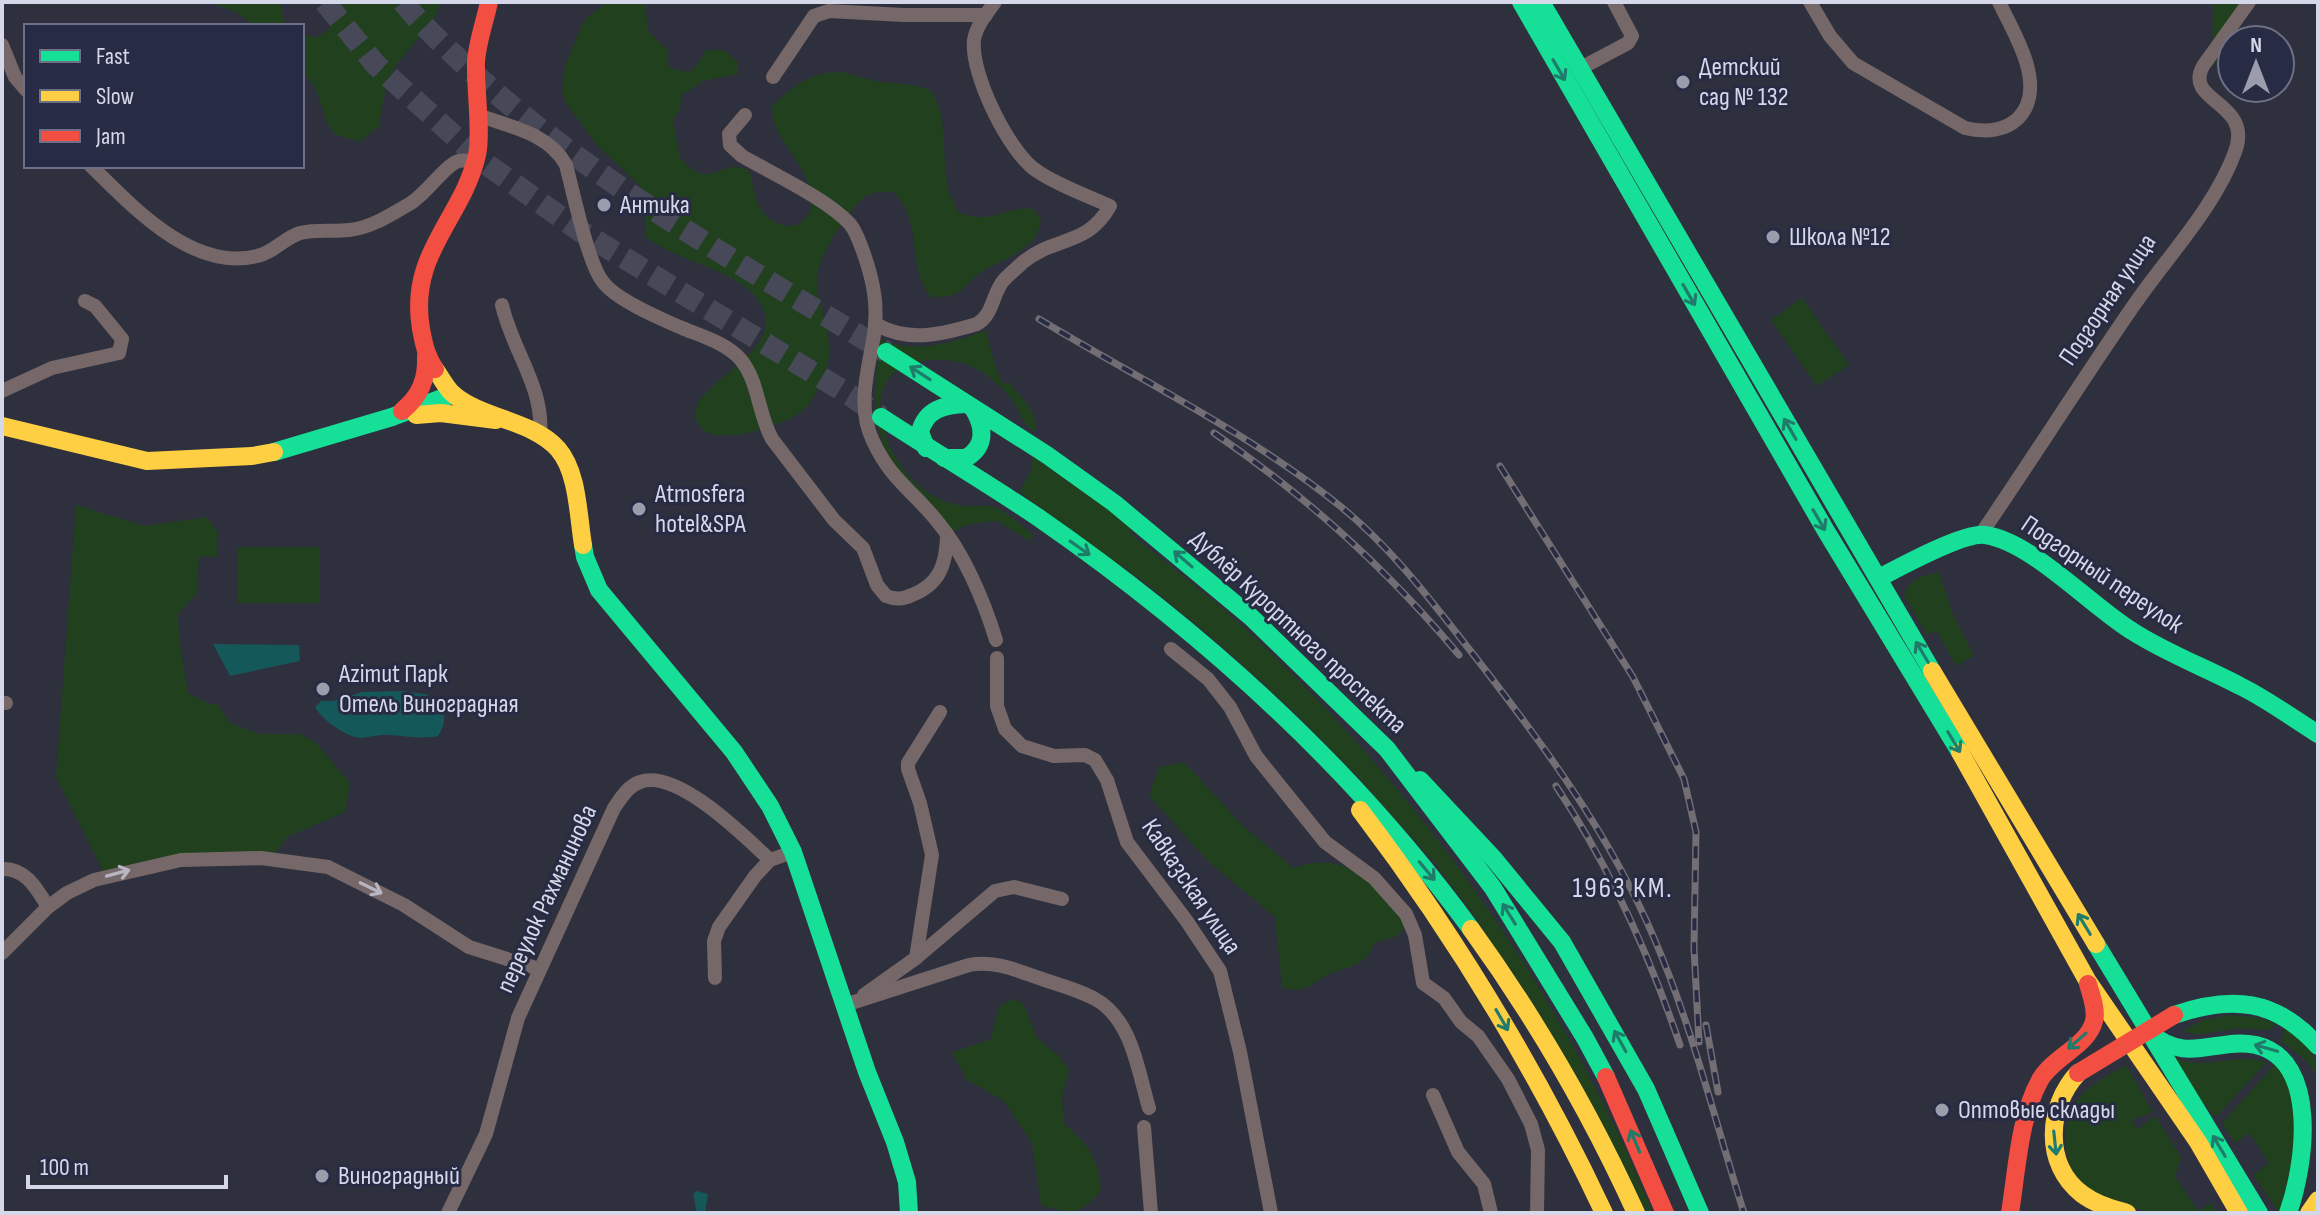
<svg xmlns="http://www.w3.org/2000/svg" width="2320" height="1215" font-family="'Sofia Sans Condensed',sans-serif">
<rect width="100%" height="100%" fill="#2e303e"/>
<g fill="#20401e">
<polygon points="209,2 280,2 284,21 289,26 254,26 238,13"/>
<path d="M337,2H441C433,27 416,39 401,59C385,79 383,101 379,126L360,142L334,134L327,123L315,87L302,71V35L318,37L329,29Z"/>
<path d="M608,2H645L648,31L667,50V64L672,69L688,72L694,69L706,50H723L738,62V74L703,81L682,95L680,109L673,120L680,158C713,194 717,157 749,170C752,182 754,195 759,206C766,222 792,234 805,219C828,195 787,150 777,130C773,122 772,114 772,106C791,88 812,71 839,72C852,73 864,79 876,81C896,85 914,82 932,91L942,117L947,188L958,212C992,227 1003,205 1033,209L1041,220C1037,249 1009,257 986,269C962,283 966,299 931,297C905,266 925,223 893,192C884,192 876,191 868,195C854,201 823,251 819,266C816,274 819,282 817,290C822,313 833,340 828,362C824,378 815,400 802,411C786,425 715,448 700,427C673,389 776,362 765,315C754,271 679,264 646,237L645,201L641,187L595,143L566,103L562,91L565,66L580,29L586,18Z"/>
<polygon points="2213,2 2256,2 2212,67"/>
<polygon points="1802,298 1849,365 1817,386 1771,320"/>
<path d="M986,330L995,365L1003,384L1009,382C1020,397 1040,414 1035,432C1023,426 1021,415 1014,403C1003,386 982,369 962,363C948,359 933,359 919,362C855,375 882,453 917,484C930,496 948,505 966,506C974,507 983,505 990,506C1003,508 1020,525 1031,533L1033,536L1030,541L997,521L970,524L950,533C940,510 924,498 907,480C867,436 872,392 881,338C912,356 955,342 986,330Z"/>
<path d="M1033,456L1129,525L1131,534C1170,566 1211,597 1248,631C1423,795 1562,991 1653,1213H1647L1474,915L1433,861L1356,775L1295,713L1221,645L1148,585L1019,492L1031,471Z"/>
<polygon points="76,505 144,526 207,517 218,533 217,557 199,556 197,593 178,614 179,638 188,693 210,704 217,704 230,723 260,734 300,734 316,743 350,783 345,812 287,837 274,855 106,877 56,777"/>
<rect x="238" y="547" width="82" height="56"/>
<path d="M1939,572L1953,615L1974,656L1956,666L1937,631L1927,635L1904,596C1907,578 1924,576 1939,572Z"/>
<path d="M1184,762L1245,828L1294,868C1346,849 1377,882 1404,923L1402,932C1393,940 1384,938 1374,944C1367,964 1351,966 1334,972C1312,980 1310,996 1282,987L1275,917L1208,861L1149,796L1159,767Z"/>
<path d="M1013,999L1023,1003L1037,1038L1060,1057L1069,1070L1062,1096L1064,1124C1089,1145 1098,1157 1101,1191C1081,1215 1072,1215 1041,1205L1032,1143L1004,1101L967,1080L952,1052L990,1040L1000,1005Z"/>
<polygon points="2229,1015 2256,1017 2277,1023 2269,1030 2239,1028 2198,1035 2183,1031 2203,1020"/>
<path d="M2285,1027C2304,1039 2318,1053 2318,1077L2304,1058L2281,1042Z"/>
<path d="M2172,1057C2207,1072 2234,1052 2267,1062L2216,1117L2194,1094Z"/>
<path d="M2126,1065L2153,1112L2132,1120L2137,1130L2155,1116L2181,1157L2175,1177L2198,1211L2211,1203L2218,1213C2196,1213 2170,1215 2149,1212C2130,1207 2108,1201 2091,1190C2060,1170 2058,1124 2080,1097C2092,1082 2110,1075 2126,1065Z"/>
<polygon points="2274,1065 2288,1074 2304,1128 2279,1213 2253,1175 2269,1163 2250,1133 2235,1143 2222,1123"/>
</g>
<g fill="#15585a">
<polygon points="213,644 299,645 300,661 230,676"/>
<path d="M402,691L425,694L440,701C446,714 446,724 438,736C414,740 402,734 381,735C371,736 365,739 355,737C343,734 321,719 315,707L321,701H333L362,692Z"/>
<polygon points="696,1191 708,1194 705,1213 697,1213 693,1194"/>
</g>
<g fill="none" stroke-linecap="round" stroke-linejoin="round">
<g stroke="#474958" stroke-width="22" stroke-dasharray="22 11" stroke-linecap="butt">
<polyline points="325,2 376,65 482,161 580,231 853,397 881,417"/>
<path d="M403,2C422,26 445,46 467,67C590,181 743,265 886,352"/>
</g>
<g stroke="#766868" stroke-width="14">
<path d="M1810,2L1830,36L1853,63L1965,128C2011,139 2040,112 2027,65C2021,43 2009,23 1999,2"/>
<polyline points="2,45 15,77 26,90"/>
<polyline points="1579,69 1628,43 1632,36 1614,2"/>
<polyline points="773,77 814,16 829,11 903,15 986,15"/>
<path d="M478,115C510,127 549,133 566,165C573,191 588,264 603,282C616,300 661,319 682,328C701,336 727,343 741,360C759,382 758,414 772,439L834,520L863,548L877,585L886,596C896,600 903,599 912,595C940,584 946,564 947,537"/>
<path d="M745,115L729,134L730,145L742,156C773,174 827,199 850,224C855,230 858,238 861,246C874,280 880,310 872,346C866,378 858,410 873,441C891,480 912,490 937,521C964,553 984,601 996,640"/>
<path d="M91,166C132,206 192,272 257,256C273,253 284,238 300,233C316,229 333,232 349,230C371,228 392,214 411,203C428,192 442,169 456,162C463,159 468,161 474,164"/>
<path d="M502,305C512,350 544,387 540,434"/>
<path d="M877,325C910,343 943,334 977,324C993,315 992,295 1003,281C1008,275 1016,269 1022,263C1055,235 1086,248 1110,206C1086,195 1059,186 1037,171C1009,153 970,73 974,40C976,26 987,13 995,2"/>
<polyline points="2,391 52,368 119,353 122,339 95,306 85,301"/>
<path d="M1981,534C2033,458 2082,380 2134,305C2167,257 2215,207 2235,152C2254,101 2183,103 2203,66L2249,2"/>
<polyline points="1171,649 1208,679 1230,707 1256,756 1325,842 1374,878 1406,914 1415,935 1423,983 1444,998 1461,1022 1478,1036 1508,1079 1531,1124 1538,1150 1537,1213"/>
<polyline points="997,658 997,706 1005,729 1022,746 1054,756 1085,755 1095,760 1107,780 1127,842 1186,920 1220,971 1240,1052 1271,1213"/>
<polyline points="2,703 6,703"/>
<path d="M2,869C26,868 37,889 48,907"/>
<polyline points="2,953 48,907 67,893 94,880 181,860 261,858 328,867 404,905 469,947 539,969"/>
<polyline points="916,958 932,855 920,803 908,769 908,763 940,712"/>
<polyline points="715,978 714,941 719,927 755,876 770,860 793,852"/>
<polyline points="864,995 916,958 995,891 1014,887 1062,899"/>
<path d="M845,1005L969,965C995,960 1018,971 1042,979C1059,985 1079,990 1095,999C1132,1019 1138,1071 1149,1108"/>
<polyline points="1433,1095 1458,1152 1484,1184 1491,1213"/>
<polyline points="1144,1127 1151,1213"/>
<path d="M448,1213L486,1134L518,1018L614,808C621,798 628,786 640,782C677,768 745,837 770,860"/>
</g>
<g stroke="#16e098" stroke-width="18">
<polyline points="1521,2 1826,531 1960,752"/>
<polyline points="1541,2 1932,671"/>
<polyline points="886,352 1047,455 1114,503 1251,617 1387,749 1493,888 1585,1038 1606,1077"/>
<path d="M881,417C933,451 987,483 1039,518C1203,632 1353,767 1471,929"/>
<path d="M926,448L920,432C926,409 944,405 966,404"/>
<polyline points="274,452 392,417 453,394"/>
<path d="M944,458H966C987,446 984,426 973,408"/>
<polyline points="583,545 585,557 599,590 734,752 770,806 793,852 867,1072 895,1142 907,1182 909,1213"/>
<path d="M1879,578C1900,567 1964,532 1985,535C2031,541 2091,606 2132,631C2166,653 2204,667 2240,686C2267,699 2292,718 2318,734"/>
<polyline points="1420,780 1494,859 1562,942 1646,1089 1700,1213"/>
<polyline points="2096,944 2259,1213"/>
<path d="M2174,1015C2232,995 2276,999 2318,1046"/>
<path d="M2150,1033C2187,1065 2217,1037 2256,1045C2320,1060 2305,1166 2288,1213"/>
</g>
<g stroke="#ffcf43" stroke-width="18">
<path d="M435,369C440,376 446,388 453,394C482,419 532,420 558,449C578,472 578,515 583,545"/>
<polyline points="416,415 441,413 496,420"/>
<polyline points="2,426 147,461 252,456 274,452"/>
<polyline points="1932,671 2096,944"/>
<polyline points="1960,752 2087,980 2198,1142 2239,1213"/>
<path d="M1360,810C1455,935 1537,1071 1604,1213"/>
<path d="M1471,929C1536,1019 1590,1112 1636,1213"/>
<path d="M2078,1073C2047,1106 2043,1164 2082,1194C2095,1204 2111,1208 2127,1213"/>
</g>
<g stroke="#f24e42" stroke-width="18">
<path d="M435,369C426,356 424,344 421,329C408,253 462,220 477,155C482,133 475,88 476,62C477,43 485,21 489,2"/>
<path d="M402,411C420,396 427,380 426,356"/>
<polyline points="1606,1077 1665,1213"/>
<path d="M2010,1213C2017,1170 2019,1118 2040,1080C2053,1057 2088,1046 2094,1021C2097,1009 2091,995 2088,984"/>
</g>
<g stroke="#736d74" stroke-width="7">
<g id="rail">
<path d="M1039,319C1140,380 1248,432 1340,506C1392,548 1432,602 1473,654C1542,743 1610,834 1654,938C1692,1026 1715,1121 1744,1213"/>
<path d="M1214,433C1305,495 1388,570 1459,655"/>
<polyline points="1500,466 1633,677 1684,779 1696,832 1694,948 1699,1042"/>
<path d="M1556,786C1610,867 1649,954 1680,1045"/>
<polyline points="1706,1025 1718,1092"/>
</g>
</g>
<use href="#rail" stroke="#282b44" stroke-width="4" stroke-dasharray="12" stroke-linecap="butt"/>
<polyline stroke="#ffcf43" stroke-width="18" points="2309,1213 2318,1200"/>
<polyline stroke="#f24e42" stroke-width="18" points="2078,1073 2174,1015"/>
</g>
<defs><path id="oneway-shaft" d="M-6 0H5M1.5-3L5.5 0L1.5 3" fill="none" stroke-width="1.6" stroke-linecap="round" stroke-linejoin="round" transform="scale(2)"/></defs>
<g stroke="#207c6a">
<use href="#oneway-shaft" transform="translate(1559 70) rotate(60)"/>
<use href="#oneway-shaft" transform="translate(1689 295) rotate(60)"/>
<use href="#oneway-shaft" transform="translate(920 373) rotate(-147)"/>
<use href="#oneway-shaft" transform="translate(1790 429) rotate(-120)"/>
<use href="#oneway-shaft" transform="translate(1819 520) rotate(60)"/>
<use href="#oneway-shaft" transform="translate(1080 548) rotate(35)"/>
<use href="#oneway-shaft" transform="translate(1183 559) rotate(-139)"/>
<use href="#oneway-shaft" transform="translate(1922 652) rotate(-121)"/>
<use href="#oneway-shaft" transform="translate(1954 742) rotate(59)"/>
<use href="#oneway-shaft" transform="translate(1427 871) rotate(50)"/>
<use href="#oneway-shaft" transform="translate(1509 914) rotate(-122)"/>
<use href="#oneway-shaft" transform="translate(2084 924) rotate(-121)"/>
<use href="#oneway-shaft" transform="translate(1502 1020) rotate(60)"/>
<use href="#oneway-shaft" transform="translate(1620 1041) rotate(-119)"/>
<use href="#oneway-shaft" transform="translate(2077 1041) rotate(139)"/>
<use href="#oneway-shaft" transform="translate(2266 1048) rotate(-164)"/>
<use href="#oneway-shaft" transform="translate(1635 1141) rotate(-113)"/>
<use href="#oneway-shaft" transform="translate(2055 1143) rotate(84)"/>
<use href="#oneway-shaft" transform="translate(2219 1146) rotate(-121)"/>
</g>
<g stroke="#b8b6c2">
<use href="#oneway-shaft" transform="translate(118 873) rotate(-15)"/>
<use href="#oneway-shaft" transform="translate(371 888) rotate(26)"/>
</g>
<g fill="#9b9dac" stroke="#282b44" stroke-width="3">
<circle cx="1683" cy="82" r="8"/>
<circle cx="604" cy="205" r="8"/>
<circle cx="1773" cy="237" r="8"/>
<circle cx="639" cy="509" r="8"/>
<circle cx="323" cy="689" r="8"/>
<circle cx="1942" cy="1110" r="8"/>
<circle cx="322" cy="1176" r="8"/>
</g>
<g text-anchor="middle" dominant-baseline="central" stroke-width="6" stroke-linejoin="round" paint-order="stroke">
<g font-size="26" fill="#d5d8e8" stroke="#282b44" text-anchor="start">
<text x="1699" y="67">Детский<tspan x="1699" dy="30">сад № 132</tspan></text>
<text x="620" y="205">Антика</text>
<text x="1789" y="237">Школа №12</text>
<text x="655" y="494">Atmosfera<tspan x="655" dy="30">hotel&amp;SPA</tspan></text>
<text x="339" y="674">Azimut Парк<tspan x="339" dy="30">Отель Виноградная</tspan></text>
<text x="1958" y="1110">Оптовые склады</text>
<text x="338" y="1176">Виноградный</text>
</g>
<g font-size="26" fill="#d5d8e8" stroke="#282b44">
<text transform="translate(2108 300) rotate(-56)">Подгорная улица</text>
<text transform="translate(2102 575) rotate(34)">Подгорный переулок</text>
<text transform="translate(1298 632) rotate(43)">Дублёр Курортного проспекта</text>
<text transform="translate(1191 887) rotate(56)">Кавказская улица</text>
<text transform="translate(547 899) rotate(-65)">переулок Рахманинова</text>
</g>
<g font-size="28" letter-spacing="2" fill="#d5d8e8" stroke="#282b44">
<text x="1623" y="888">1963 КМ.</text>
</g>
</g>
<rect width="2320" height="1215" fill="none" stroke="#d5d8e8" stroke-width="8"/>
<rect x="24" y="24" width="280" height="144" fill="#282b44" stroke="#6d7086" stroke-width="2"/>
<rect x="40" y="50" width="40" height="12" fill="#16e098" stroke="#6d7086" stroke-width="2"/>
<text x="96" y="64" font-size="24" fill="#d5d8e8">Fast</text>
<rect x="40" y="90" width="40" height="12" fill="#ffcf43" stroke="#6d7086" stroke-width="2"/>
<text x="96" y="104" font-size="24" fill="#d5d8e8">Slow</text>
<rect x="40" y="130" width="40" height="12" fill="#f24e42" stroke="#6d7086" stroke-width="2"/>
<text x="96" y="144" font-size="24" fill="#d5d8e8">Jam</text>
<g transform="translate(2256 64)"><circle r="38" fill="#282b44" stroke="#6d7086" stroke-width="2"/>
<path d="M0-6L14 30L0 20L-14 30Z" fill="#9b9dac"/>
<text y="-12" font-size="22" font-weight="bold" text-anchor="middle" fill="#d5d8e8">N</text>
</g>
<path d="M28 1175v12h198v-12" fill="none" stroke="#d5d8e8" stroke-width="4"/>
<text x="40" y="1175" font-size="24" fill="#d5d8e8" stroke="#282b44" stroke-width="6" paint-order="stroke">100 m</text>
</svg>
